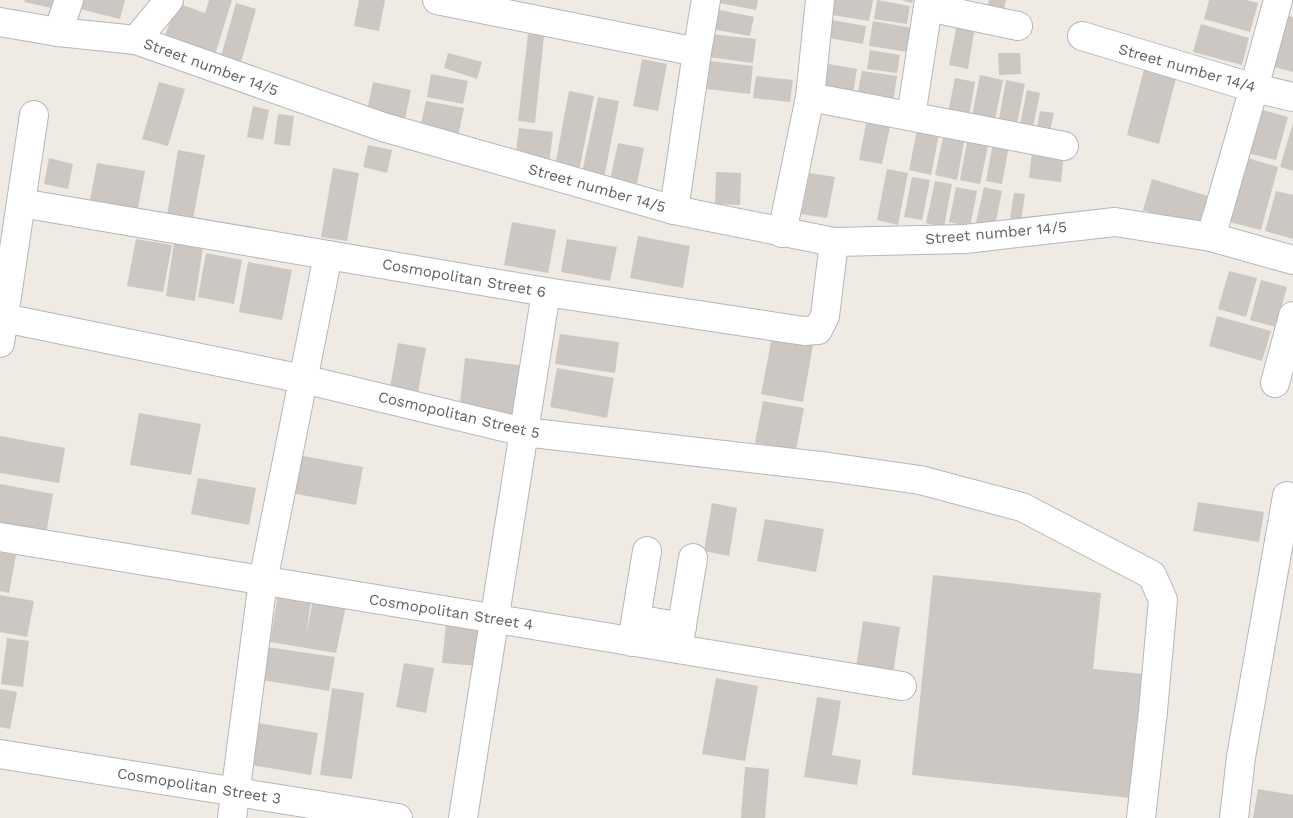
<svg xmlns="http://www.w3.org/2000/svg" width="1293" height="818" font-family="'Work Sans',sans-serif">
<rect width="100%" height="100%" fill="#efeae3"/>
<g fill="#ccc7c2">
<polygon points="25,0 54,0 52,8 24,2"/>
<polygon points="74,0 125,0 120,19 72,7"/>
<polygon points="209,0 232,0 215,55 164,38 177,3 205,13"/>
<polygon points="359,0 385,0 379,31 354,26"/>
<polygon points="719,0 758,0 756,10 719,3"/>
<polygon points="835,0 873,0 869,21 832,15"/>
<polygon points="877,0 910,6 907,24 874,19"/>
<polygon points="901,0 913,0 912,3"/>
<polygon points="989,0 1006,0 1003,14 986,10"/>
<polygon points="1209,0 1246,0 1258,3 1250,32 1204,19"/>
<polygon points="236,3 256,9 240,66 220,60"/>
<polygon points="715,9 754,17 750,36 711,29"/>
<polygon points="1285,15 1293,17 1293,72 1271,66"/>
<polygon points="832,20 866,26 863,44 828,38"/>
<polygon points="873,21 912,28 908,52 869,46"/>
<polygon points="957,24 975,27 968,69 949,65"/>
<polygon points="1201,24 1249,38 1242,65 1193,52"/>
<polygon points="528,34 544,36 535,123 518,121"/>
<polygon points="710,34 756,39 753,63 708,57"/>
<polygon points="870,50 900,55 897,73 867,69"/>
<polygon points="448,53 482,62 477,79 444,68"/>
<polygon points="998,53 1020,53 1021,74 999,75"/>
<polygon points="642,59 667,64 658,111 633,106"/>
<polygon points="710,61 753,66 750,94 707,89"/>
<polygon points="823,63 857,69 853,93 819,88"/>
<polygon points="1144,69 1176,78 1159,144 1127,135"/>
<polygon points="862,71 897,76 893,102 857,96"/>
<polygon points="431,74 468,81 463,104 427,97"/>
<polygon points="980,75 1003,80 995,120 972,116"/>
<polygon points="756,76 793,80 790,102 753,98"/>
<polygon points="955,78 975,82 969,117 948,113"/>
<polygon points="1006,80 1025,84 1017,123 999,119"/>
<polygon points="159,82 185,89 168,146 142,139"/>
<polygon points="373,82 411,90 405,119 367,111"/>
<polygon points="1027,90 1040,93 1033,127 1020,125"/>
<polygon points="569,91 594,96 579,171 555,166"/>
<polygon points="598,97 619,101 604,178 582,173"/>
<polygon points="426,101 464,108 458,136 420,128"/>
<polygon points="253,106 269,110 263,140 247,137"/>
<polygon points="1259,109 1288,117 1276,160 1247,153"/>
<polygon points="1040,111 1054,113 1050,131 1037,128"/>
<polygon points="278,114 294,116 290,146 274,144"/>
<polygon points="866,123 890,127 882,164 859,160"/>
<polygon points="1293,123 1293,171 1280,167"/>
<polygon points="519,128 553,132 549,164 515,159"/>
<polygon points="917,130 939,134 931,175 909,170"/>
<polygon points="944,133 965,137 957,180 935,175"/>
<polygon points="968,137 989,141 980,184 960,180"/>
<polygon points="618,143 644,148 636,189 609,184"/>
<polygon points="993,143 1009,146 1002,184 986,181"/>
<polygon points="368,145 392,150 387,173 363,167"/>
<polygon points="178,150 205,155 193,219 167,215"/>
<polygon points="1032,151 1064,154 1061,182 1029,178"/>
<polygon points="49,158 73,164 68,189 44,184"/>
<polygon points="1248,158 1278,167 1261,230 1230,222"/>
<polygon points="97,163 145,171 138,208 90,200"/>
<polygon points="333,168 359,173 347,241 321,237"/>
<polygon points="887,169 908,173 898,225 877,220"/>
<polygon points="716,172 741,173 740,205 715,204"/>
<polygon points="810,173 835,177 827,218 801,214"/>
<polygon points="912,177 930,180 922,220 904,217"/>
<polygon points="1152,179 1208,196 1198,227 1143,210"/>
<polygon points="935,181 952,184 944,227 926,223"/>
<polygon points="956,187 977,191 970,227 949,222"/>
<polygon points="984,187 1002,191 994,231 975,227"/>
<polygon points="1276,191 1293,195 1293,239 1265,231"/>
<polygon points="1014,193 1025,194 1020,227 1009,225"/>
<polygon points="512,222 556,230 548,273 504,265"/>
<polygon points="638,236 690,246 683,288 630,278"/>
<polygon points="136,239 172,245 163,292 127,286"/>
<polygon points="567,239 617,247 610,281 561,272"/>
<polygon points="174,243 203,247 195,301 166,296"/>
<polygon points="206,253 242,260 234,304 198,297"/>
<polygon points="248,262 292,270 282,320 239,312"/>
<polygon points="1229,271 1257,278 1246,317 1218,309"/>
<polygon points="1261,280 1287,287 1276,327 1250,320"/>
<polygon points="1217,316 1271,331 1262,361 1209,346"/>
<polygon points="560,334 619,342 615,373 555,364"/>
<polygon points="772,337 813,345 803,402 761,394"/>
<polygon points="398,343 426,348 417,398 389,393"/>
<polygon points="465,358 525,366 517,419 459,412"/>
<polygon points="557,368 614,378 607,418 550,407"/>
<polygon points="763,401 804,408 796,450 755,443"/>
<polygon points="139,413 201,424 191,475 130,465"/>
<polygon points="0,436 65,448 59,483 0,473"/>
<polygon points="298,455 363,467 356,505 291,493"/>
<polygon points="198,478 256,488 249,525 191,514"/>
<polygon points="0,484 53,494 46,534 0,526"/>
<polygon points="1198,502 1264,512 1259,542 1193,531"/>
<polygon points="712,503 737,508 729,556 704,551"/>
<polygon points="765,519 824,529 816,572 757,561"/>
<polygon points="0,552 16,555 9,593 0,591"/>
<polygon points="933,575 1101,593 1093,669 1144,674 1131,798 912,775"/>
<polygon points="278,594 311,599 306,636 313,599 346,606 336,653 270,642"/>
<polygon points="0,595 34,601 27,637 0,632"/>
<polygon points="863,621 900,627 893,674 856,668"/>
<polygon points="446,624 483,628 479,666 442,663"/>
<polygon points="7,638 29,641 23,687 1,684"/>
<polygon points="267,647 335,657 329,691 262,680"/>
<polygon points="404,663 434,668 426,713 396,707"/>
<polygon points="716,678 758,686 745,761 702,754"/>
<polygon points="332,688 364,693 352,779 320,775"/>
<polygon points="0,689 17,692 10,729 0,727"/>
<polygon points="817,697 841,701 832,755 861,760 857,785 804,777"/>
<polygon points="258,723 318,733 311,775 251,765"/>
<polygon points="745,767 769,769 765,818 741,818"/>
<polygon points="1258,789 1293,795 1293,818 1253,818"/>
</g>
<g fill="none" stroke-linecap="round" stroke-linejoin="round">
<g stroke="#b4b7bb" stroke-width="30">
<g id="minor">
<polyline points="437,0 697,52"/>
<polyline points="928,7 1018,26"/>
<polyline points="0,22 58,32 136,40 383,127 674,210 834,242 965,239 1115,222 1211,237 1293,260"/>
<polyline points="58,32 69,0"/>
<polyline points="1082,36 1254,88 1293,97"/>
<polyline points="136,40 169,0"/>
<polyline points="810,97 1064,146"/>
<polyline points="911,116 929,0"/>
<polyline points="21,203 546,292 804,331 818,330 825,316 834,242"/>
<polyline points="674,210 697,52 706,0"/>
<polyline points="782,233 810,97 820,0"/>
<polyline points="1211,237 1254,88 1278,0"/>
<polyline points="4,318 303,379 524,432 829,467 920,480 1022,507 1152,575 1163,600 1153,711 1141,818"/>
<polyline points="0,343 34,115"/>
<polyline points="1275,383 1293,316"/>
<polyline points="0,537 902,686"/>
<polyline points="636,619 682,627"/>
<polyline points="632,642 647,551"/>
<polyline points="678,649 693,558"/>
<polyline points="0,754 398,818"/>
<polyline points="232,818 263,581 328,255"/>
<polyline points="463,818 546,292"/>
<polyline points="1234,818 1241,757 1287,496 1293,499"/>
</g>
</g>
<use href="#minor" stroke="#fff" stroke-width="28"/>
</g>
<g text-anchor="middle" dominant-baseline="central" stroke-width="4" stroke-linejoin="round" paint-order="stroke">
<g font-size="15" fill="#5b6164" stroke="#fff">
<text transform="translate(211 67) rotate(20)">Street number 14/5</text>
<text transform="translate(1187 68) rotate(16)">Street number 14/4</text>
<text transform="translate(597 188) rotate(16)">Street number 14/5</text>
<text transform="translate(996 233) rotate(-5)">Street number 14/5</text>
<text transform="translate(464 278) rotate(10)">Cosmopolitan Street 6</text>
<text transform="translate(459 415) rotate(13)">Cosmopolitan Street 5</text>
<text transform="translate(451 612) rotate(9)">Cosmopolitan Street 4</text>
<text transform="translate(199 786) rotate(9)">Cosmopolitan Street 3</text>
</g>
</g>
</svg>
